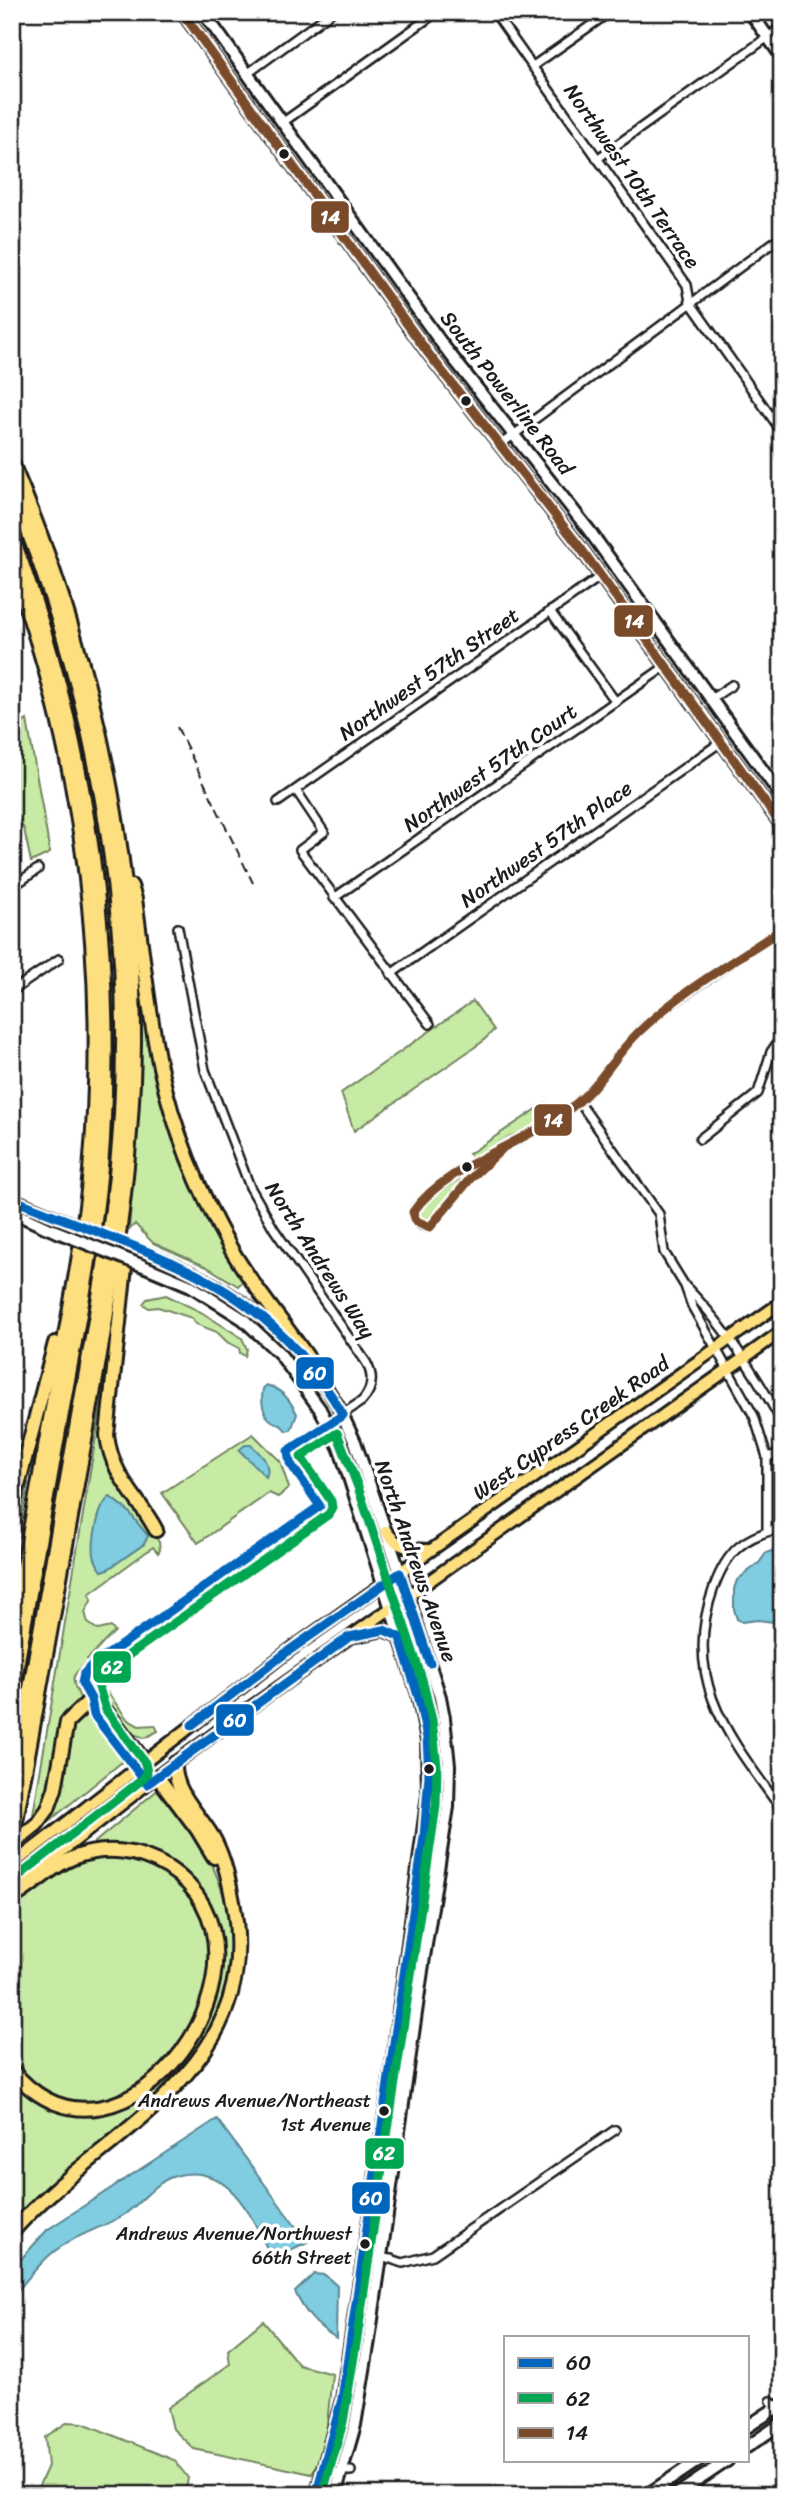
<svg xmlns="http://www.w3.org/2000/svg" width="794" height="2507" font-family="Sriracha,sans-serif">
<rect width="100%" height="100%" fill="#fff"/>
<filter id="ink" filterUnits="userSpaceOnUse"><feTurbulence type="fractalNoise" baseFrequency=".0143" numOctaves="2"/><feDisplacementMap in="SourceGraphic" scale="14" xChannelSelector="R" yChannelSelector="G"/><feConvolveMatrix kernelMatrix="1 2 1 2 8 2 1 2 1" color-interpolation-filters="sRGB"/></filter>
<g filter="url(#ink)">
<g fill="#c7eba5" stroke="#728460" stroke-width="2" fill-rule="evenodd">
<polygon points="27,720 50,853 31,862 24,829 12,810 12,730"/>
<polygon points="138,992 144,992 189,1176 207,1221 244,1280 238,1286 207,1267 153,1243 135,1224 129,1230 140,1093"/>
<polygon points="473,1001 494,1030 482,1042 354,1131 341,1093"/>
<polygon points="546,1103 552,1116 542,1123 509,1137 472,1158 469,1154"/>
<polygon points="468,1168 470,1179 430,1227 418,1223 415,1205"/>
<polygon points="166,1295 201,1312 242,1338 247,1349 245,1356 240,1353 239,1348 227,1342 217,1332 196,1324 192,1318 158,1307 149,1308 143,1304 147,1299"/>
<path d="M103,1394L105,1395L103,1428L150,1529L159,1542L160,1550L158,1553L153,1547L89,1594L92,1599L85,1612L88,1623L98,1630L111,1627L115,1632C104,1640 98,1651 87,1659L88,1662C68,1676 72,1680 81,1700L44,1806L32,1821ZM110,1497L128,1511L148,1536L144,1544L108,1569L102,1571C95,1546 91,1517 110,1497Z"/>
<polygon points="253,1434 280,1461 289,1488 278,1497 269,1493 198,1543 162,1493"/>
<polygon points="24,1482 28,1483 12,1572 12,1523"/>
<polygon points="108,1661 116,1661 120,1663 115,1668 116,1674 97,1688 93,1688 90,1679 92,1673"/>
<polygon points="108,1693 128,1720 139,1726 155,1725 158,1731 145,1738 133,1734 107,1701"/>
<polygon points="86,1710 123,1761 47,1823 46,1822 71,1726"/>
<path d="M160,1788C177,1812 198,1836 211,1863C249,1941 228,2032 164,2091C115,2136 58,2174 12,2224V2077L26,2091L46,2104L65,2110L104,2112L123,2106L143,2095L187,2050L219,1951L212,1915L193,1885L168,1864L95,1848L94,1843Z"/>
<path d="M96,1855L131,1856L168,1872L196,1901L211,1942L202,2003L178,2049L136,2090L94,2104L52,2096L27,2079L16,2064L12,2057V1933L18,1902C43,1884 65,1865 96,1858Z"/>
<polygon points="263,2321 299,2365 332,2374 325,2445 312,2474 194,2449 173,2429 168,2408 230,2364 228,2350"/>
<polygon points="68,2422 83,2423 174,2460 188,2478 185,2495 27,2495 36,2492 48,2466 45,2437"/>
</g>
<g fill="#80cce0" stroke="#588692" stroke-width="2">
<path d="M266,1385C282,1389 290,1400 297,1414L291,1430L286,1431C282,1424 279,1425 272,1421C262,1415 261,1400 263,1389Z"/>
<path d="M245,1445H251C260,1453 272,1464 266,1477L239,1450Z"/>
<path d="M110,1497L128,1511L148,1536L144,1544L108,1569L102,1571C98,1566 95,1561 94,1555C92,1541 98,1505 110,1497Z"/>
<polygon points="782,1547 782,1623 758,1620 742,1622 737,1619 734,1609 734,1589 737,1580 759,1563 766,1553"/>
<path d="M217,2119L307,2242L272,2259C253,2219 229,2158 172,2177C156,2182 138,2206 122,2216C99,2229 71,2237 51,2254C36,2267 24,2283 12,2298V2269L47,2230Z"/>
<path d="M314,2274L325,2275L337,2286L336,2338C316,2326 305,2313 295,2292Z"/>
</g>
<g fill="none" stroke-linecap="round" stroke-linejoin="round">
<g stroke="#1c1c1c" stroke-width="12">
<g id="street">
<polyline points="494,12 687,285 690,302 782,432"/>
<polyline points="533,66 610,12"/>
<polyline points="247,74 332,12"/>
<polyline points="282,123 437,12"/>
<polyline points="597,159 782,27"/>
<polyline points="500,445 782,236"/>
<polyline points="550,611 616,702"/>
<polyline points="711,699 732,685"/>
<polyline points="296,790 324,832 300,850 430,1024"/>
<polyline points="278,802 601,576"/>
<polyline points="12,887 38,869"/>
<polyline points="334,898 666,666"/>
<polyline points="391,974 721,742"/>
<polyline points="12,991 59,959"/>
<polyline points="579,1102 659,1214 664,1252 685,1286 692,1306 754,1416 767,1457 767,1531"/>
<polyline points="700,1139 758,1093 771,1052 782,1036"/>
<path d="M502,1149L470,1179L430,1227C419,1226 415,1222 413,1212C422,1188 507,1147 531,1133C547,1124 567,1113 580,1101C607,1077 622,1043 650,1021C692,987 738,959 782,929"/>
<path d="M687,1288C725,1326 756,1375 782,1422"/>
<polyline points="767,1457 782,1453"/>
<path d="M782,1528C744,1536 727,1551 714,1587C680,1681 730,1738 782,1810"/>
<polyline points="91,1699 105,1705 147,1760"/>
<path d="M135,1769L94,1715L91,1699L82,1683L84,1674L90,1667L320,1506L290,1463L288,1451L362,1401C373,1389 374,1376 366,1362L274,1229L250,1187L205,1070L178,928"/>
<polyline points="363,2256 391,2259 403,2263 433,2255 615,2130"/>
<polyline points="771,2401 782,2415"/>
<polyline points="321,2480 343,2471 351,2471"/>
</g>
</g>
<g stroke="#1c1c1c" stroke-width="16">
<g id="secondary">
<polyline points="182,12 428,353 579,546 782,826"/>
<polyline points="203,12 442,344 588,529 782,797"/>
<polyline points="750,12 782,57"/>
<polyline points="12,1199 53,1216"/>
<polyline points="12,1212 45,1227"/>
<path d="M142,1251C206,1277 249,1300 297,1350"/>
<polyline points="141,1265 191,1286 243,1319 280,1354 320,1409 340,1449 400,1637 418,1695 427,1741 428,1794 391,2070 342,2399 316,2495"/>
<polyline points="321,1379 337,1404 355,1442 408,1596 440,1697 444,1718 449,1765 448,1807 424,1957 369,2340 355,2425 335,2495"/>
<polyline points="747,2427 782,2404"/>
<polyline points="747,2447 782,2423"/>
<polyline points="647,2495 699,2460"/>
<polyline points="676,2495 728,2460"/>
</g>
</g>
<g stroke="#1c1c1c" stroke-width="16">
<g id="primary">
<path d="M386,1531C398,1548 412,1550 431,1550"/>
<polyline points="356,1636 384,1630 400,1637"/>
<polyline points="12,1865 287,1652 782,1302"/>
<polyline points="12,1890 147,1784 247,1710 782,1331"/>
</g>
</g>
<g stroke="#1c1c1c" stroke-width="18">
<g id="highway">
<path d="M12,463C90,647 134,842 134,1042C133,1170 111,1293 89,1418C65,1556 40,1694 14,1832"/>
<path d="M12,491C93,688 133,901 121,1114C115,1218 95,1320 77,1423C55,1545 34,1667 12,1789"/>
<path d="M12,536C85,730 115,934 103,1140C98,1224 81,1308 66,1391C48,1492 30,1593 12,1694"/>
<path d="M12,567C83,759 108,967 90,1171C84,1234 72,1296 61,1358C45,1449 29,1540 12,1630"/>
<path d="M131,886L135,899C143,954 148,1011 160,1067C174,1131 199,1192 231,1249C259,1297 297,1337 325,1384"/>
<path d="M127,1248L107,1435C112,1477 137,1495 156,1530"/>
<polyline points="12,1509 55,1343"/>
<polyline points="157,1776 197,1829 214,1857"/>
<polyline points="12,1844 37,1824 48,1809 55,1789 67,1722 91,1699"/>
<path d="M12,1898C34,1886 51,1866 75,1857C106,1846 139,1850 167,1867C302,1954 123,2204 12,2070"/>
<path d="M12,2232C104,2127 266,2074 233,1902C229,1881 225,1861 215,1841C202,1816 173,1793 175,1763"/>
</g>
</g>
<use href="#street" stroke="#fff" stroke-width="7"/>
<use href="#secondary" stroke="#fff" stroke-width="10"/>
<use href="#primary" stroke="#fedf80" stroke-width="10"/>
<use href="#highway" stroke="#fedf80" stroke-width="12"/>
<polyline stroke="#1c1c1c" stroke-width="2" stroke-dasharray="10 5" stroke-linecap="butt" points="177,727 253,883"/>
<g stroke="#1c1c1c" stroke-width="16" stroke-linecap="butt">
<g id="secondary-bridge">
<polyline points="53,1216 142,1251"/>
<polyline points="45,1227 141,1265"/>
</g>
</g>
<g stroke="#1c1c1c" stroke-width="18" stroke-linecap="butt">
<polyline id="highway-bridge" points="12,1844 14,1832"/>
</g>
<use href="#secondary-bridge" stroke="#fff" stroke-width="10"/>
<use href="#highway-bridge" stroke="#fedf80" stroke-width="12"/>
<g stroke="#fff" stroke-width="14">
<g id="bus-1">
<path d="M12,1199C149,1255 264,1276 343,1415L288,1451L290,1463L320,1506L90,1667L84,1674L82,1683L91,1699L94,1715L147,1784L349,1637L384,1630L400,1637L419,1699L427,1738L429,1775L424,1837L342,2399L316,2495"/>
<polyline points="192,1725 287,1652 400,1573 430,1663"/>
</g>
</g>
<g stroke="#fff" stroke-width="14">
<polyline id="bus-2" points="20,1875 143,1779 147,1773 145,1763 106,1710 96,1678 329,1514 332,1508 331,1501 301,1457 337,1433 358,1487 422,1679 432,1720 437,1766 436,1806 357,2338 343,2422 323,2492"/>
</g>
<g stroke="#fff" stroke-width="14">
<g id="bus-3">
<polyline points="182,12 428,353 579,546 782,826"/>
<path d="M502,1149L470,1179L430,1227L416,1221L413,1212C445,1165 527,1143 572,1107C601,1085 616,1052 643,1028C684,989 735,961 782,929"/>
</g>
</g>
<use href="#bus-1" stroke="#0065bd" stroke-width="9"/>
<use href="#bus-2" stroke="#00a651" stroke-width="9"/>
<use href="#bus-3" stroke="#7a4b2a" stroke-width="9"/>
</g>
</g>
<g fill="#1c1c1c" stroke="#fff" stroke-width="2.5">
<circle cx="284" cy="154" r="6"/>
<circle cx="466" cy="401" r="6"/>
<circle cx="467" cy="1167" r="6"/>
<circle cx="429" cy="1769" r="6"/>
<circle cx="384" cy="2111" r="6"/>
<circle cx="365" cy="2244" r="6"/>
</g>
<g text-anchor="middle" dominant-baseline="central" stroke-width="7" stroke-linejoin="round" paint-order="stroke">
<g font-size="19" fill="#1c1c1c" stroke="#fff" text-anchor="end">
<text x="371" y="2100">Andrews Avenue/Northeast<tspan x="371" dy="24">1st Avenue</tspan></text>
<text x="352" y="2233">Andrews Avenue/Northwest<tspan x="352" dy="24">66th Street</tspan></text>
</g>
<g font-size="21" fill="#1c1c1c" stroke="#fff">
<text transform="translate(632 176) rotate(55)">Northwest 10th Terrace</text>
<text transform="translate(507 393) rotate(52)">South Powerline Road</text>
<text transform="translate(429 674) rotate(-35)">Northwest 57th Street</text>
<text transform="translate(490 768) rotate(-35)">Northwest 57th Court</text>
<text transform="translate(546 844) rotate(-35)">Northwest 57th Place</text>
<text transform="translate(320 1260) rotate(57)">North Andrews Way</text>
<text transform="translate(571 1428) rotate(-35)">West Cypress Creek Road</text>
<text transform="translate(416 1561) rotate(71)">North Andrews Avenue</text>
</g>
</g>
<g stroke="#fff" stroke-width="2.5">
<rect x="310" y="200" width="40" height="34" rx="7" fill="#7a4b2a"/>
<rect x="613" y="604" width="41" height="34" rx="7" fill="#7a4b2a"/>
<rect x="533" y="1103" width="40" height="34" rx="7" fill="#7a4b2a"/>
<rect x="295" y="1356" width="40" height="34" rx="7" fill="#0065bd"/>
<rect x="92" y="1650" width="40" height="34" rx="7" fill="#00a651"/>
<rect x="215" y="1703" width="40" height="34" rx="7" fill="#0065bd"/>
<rect x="364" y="2137" width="41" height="33" rx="7" fill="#00a651"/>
<rect x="351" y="2181" width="40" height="34" rx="7" fill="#0065bd"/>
</g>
<g font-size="19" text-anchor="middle" font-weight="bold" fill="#fff">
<text x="330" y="224">14</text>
<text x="634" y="628">14</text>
<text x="553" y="1127">14</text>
<text x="315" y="1380">60</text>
<text x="112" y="1674">62</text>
<text x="235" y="1727">60</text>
<text x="384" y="2160">62</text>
<text x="371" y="2205">60</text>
</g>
<rect width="794" height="2507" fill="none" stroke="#fff" stroke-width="42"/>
<rect x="21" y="21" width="752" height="2465" fill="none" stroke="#1c1c1c" stroke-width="2.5" filter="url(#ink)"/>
<rect x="504" y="2336" width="245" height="126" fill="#ffffff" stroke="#a4a4a4" stroke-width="2"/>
<rect x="518" y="2358" width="35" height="10" fill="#0065bd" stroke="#a4a4a4" stroke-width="2"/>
<text x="566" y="2370" font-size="21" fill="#1c1c1c">60</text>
<rect x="518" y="2393" width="35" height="10" fill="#00a651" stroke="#a4a4a4" stroke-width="2"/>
<text x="566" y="2406" font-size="21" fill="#1c1c1c">62</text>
<rect x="518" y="2428" width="35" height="10" fill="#7a4b2a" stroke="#a4a4a4" stroke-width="2"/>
<text x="566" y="2440" font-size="21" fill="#1c1c1c">14</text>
</svg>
